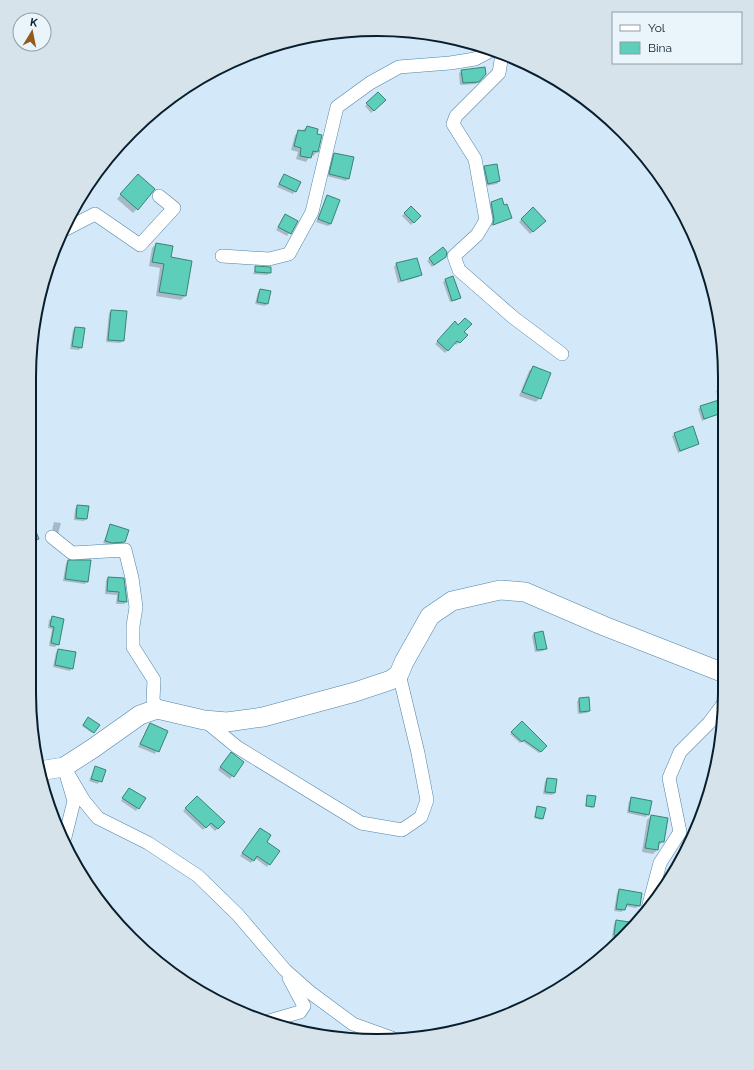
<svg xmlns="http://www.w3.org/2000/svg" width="754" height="1070" font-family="Raleway,sans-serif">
<rect width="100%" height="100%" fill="#d3e8f8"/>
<g fill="#0003">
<polygon points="462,71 485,74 476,84 460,85 459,73"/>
<polygon points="378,93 385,100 371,113 365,106"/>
<polygon points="307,127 316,135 317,152 313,156 311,155 306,162 296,159 298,152 291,150 295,135"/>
<polygon points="335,154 348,178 346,181 327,176 332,156"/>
<polygon points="485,167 499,181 497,184 485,186 482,170"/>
<polygon points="284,175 300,182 293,194 277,187"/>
<polygon points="134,179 137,209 133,213 117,199"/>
<polygon points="327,196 331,224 328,226 316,222"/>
<polygon points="491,203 504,206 511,217 491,226 489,205"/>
<polygon points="411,207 420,216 411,225 402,216"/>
<polygon points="533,209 542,224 530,234 519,222"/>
<polygon points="285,216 296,222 287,236 276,230"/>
<polygon points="156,244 170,258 191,262 185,296 181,300 156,296 160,268 149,266 152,248"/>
<polygon points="443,248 443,259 432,267 427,261"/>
<polygon points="396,264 421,275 418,277 398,283 394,267"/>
<polygon points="256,267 270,273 267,275 253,274"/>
<polygon points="445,280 460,297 457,300 450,302 443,282"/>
<polygon points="260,290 267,304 265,306 255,304 258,292"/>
<polygon points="111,311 126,312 123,341 120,343 106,342 109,313"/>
<polygon points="455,323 467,335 456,345 454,343 445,353 435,344"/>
<polygon points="75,328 81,347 79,350 70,349 73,330"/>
<polygon points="533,367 540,398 536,402 519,396 529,371"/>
<polygon points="722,387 722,406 716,391"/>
<polygon points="701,407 717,414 702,421 698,409"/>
<polygon points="675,434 698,444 678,453 672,436"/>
<polygon points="78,506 87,518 84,521 74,520 75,509"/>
<polygon points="54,522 61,523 58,534 52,530"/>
<polygon points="110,526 124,542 121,544 109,545 103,543"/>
<polygon points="68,561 87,581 85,584 63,581 66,563"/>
<polygon points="108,578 126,602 124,604 116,604 117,595 105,594 106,580"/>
<polygon points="52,618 62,620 58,644 55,647 49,646 52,629 48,628 49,620"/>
<polygon points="534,634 546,648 543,651 535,652 532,636"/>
<polygon points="59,650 72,668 70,671 53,667 56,652"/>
<polygon points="588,698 589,711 587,713 578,714 577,702 579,699"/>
<polygon points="87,719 93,732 92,733 82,726"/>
<polygon points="522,722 546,746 539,753 522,741 520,743 510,734"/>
<polygon points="149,725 166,731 155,754 138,747"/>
<polygon points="228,756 243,762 230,779 218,770"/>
<polygon points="96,767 105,770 98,784 89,781"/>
<polygon points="548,779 556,780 554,793 552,795 543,794 545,781"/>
<polygon points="127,792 138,808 136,811 121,801"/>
<polygon points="588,796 593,807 592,808 585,806"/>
<polygon points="197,797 224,822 215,831 208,824 203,830 183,811"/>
<polygon points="632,798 648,814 646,817 627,813 629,801"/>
<polygon points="537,808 545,809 541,820 534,818"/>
<polygon points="651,816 663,841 658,846 657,850 653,854 642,852 647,820"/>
<polygon points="258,832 266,842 269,864 267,867 255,858 251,863 240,856"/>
<polygon points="619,890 639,906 636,908 625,906 622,912 614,911 617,893"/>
<polygon points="616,921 634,924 615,946 616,938 612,937 614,924"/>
</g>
<g fill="#5cceba" stroke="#388477">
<polygon points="485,67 486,74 479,82 463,83 461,70"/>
<polygon points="378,92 386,100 374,111 366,103"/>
<polygon points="307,126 318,129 317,134 322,135 318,152 313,151 311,158 300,156 301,148 294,146 298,130 305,131"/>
<polygon points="334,153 354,157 349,179 329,174"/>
<polygon points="497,164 500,181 488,184 484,166"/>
<polygon points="138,174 155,189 138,210 120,194"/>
<polygon points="284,174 301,182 296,192 279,184"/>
<polygon points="327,195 340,200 331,224 318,219"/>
<polygon points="502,198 504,205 507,204 512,218 493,225 494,219 491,202"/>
<polygon points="411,206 421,216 414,223 404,213"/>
<polygon points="533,207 546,221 533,232 521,219"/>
<polygon points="285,214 298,221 291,234 278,227"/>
<polygon points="156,243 173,246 171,257 192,261 186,296 159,292 164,264 152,262"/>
<polygon points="443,247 447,252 446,257 434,265 429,258"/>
<polygon points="417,258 422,275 401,281 396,263"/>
<polygon points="255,266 271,267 271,273 255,272"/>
<polygon points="453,276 461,298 452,301 445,279"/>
<polygon points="260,289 271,291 268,304 257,302"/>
<polygon points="111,310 127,311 124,341 108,340"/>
<polygon points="465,318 472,324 464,332 468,335 460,343 457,341 448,351 437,341 455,321 458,325"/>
<polygon points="75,327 85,328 82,348 72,346"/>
<polygon points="533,366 551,373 541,399 522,392"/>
<polygon points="722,399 722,413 704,419 700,406"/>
<polygon points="693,426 699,444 680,451 674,433"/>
<polygon points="77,505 89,506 87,519 76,518"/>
<polygon points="29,515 39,539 29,543"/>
<polygon points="110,524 129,530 125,542 112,543 105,541"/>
<polygon points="68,560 91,560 88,582 65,579"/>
<polygon points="108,577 124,578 127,602 118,601 119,592 107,591"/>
<polygon points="52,616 64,619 59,645 51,643 54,627 50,626"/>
<polygon points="543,631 547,649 537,650 534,633"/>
<polygon points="58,649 76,652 73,669 55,665"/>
<polygon points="589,697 590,711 580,712 579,698"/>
<polygon points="88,717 100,725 94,733 83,725"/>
<polygon points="522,721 547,746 541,752 524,740 522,742 511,732"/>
<polygon points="150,723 168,731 159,752 140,744"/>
<polygon points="231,752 244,762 234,777 220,767"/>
<polygon points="95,766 106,770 102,782 91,779"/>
<polygon points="547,778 557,779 555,793 545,792"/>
<polygon points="129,788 146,798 139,809 122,798"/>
<polygon points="587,795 596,796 594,807 586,806"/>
<polygon points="197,796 225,822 218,829 211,823 206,828 185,808"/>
<polygon points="631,797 652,801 649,815 629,811"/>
<polygon points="537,806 546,808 543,819 535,817"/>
<polygon points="651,815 668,818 664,842 659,842 658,850 645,848"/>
<polygon points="260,828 271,835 267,842 280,851 270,865 257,856 254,861 242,853"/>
<polygon points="619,889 642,893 640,906 627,904 625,910 616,909"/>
<polygon points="616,920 636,923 623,937 614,935"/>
</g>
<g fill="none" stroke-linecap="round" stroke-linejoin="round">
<g stroke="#5084a8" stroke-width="14">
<g id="street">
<polyline points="502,54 499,73 456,116 453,124 475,159 486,220 477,235 454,256 459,270 514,318 562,354"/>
<polyline points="66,229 95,214 140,245 174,208 159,196"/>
<polyline points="222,256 269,259 289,254 312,212 337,107 370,83 399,67 450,63 475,59 492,50"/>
<polyline points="52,537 72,553 125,550 132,578 136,607 133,626 133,647 154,680 153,700 157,709"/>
<polyline points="204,720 237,747 361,823 402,830 421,817 427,800 418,753 399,674"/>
<polyline points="65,837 74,801 64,767 84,801 98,818 148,843 198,876 238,915 285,970 311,993 353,1024 392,1038"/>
<polyline points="647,912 660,863 680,832 669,778 680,752 709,723 724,703"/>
<polyline points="269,1021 300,1012 304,1006 289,978"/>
</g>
</g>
<g stroke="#5084a8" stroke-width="20">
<polyline id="secondary" points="39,771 64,767 92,749 140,715 157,709 204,720 227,722 263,717 355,692 391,680 399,674 404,662 430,616 452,601 500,590 525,592 604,626 724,673"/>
</g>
<use href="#street" stroke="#fff" stroke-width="13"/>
<use href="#secondary" stroke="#fff" stroke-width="19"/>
</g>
<path d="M0 0H754V1070H0ZM377 36H377A341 341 0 0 1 718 377V693A341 341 0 0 1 377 1034H377A341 341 0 0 1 36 693V377A341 341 0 0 1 377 36Z" fill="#d7e3ea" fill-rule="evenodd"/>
<path fill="none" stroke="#081e2c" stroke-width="2" d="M377 36H377A341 341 0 0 1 718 377V693A341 341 0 0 1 377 1034H377A341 341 0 0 1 36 693V377A341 341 0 0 1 377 36Z"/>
<rect x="612" y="12" width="130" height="52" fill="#e9f4fb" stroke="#8f9ea8"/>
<rect x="620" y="25" width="20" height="6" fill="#ffffff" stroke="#8f9ea8"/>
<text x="648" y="32" font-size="12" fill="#081e2c">Yol</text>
<rect x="620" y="42" width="20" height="12" fill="#5cceba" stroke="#8f9ea8"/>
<text x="648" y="52" font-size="12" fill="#081e2c">Bina</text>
<g transform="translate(32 32) rotate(10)"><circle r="19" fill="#e9f4fb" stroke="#8f9ea8"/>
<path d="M0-3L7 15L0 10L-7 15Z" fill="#975a1e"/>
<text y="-6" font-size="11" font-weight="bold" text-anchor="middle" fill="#081e2c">K</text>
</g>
</svg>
